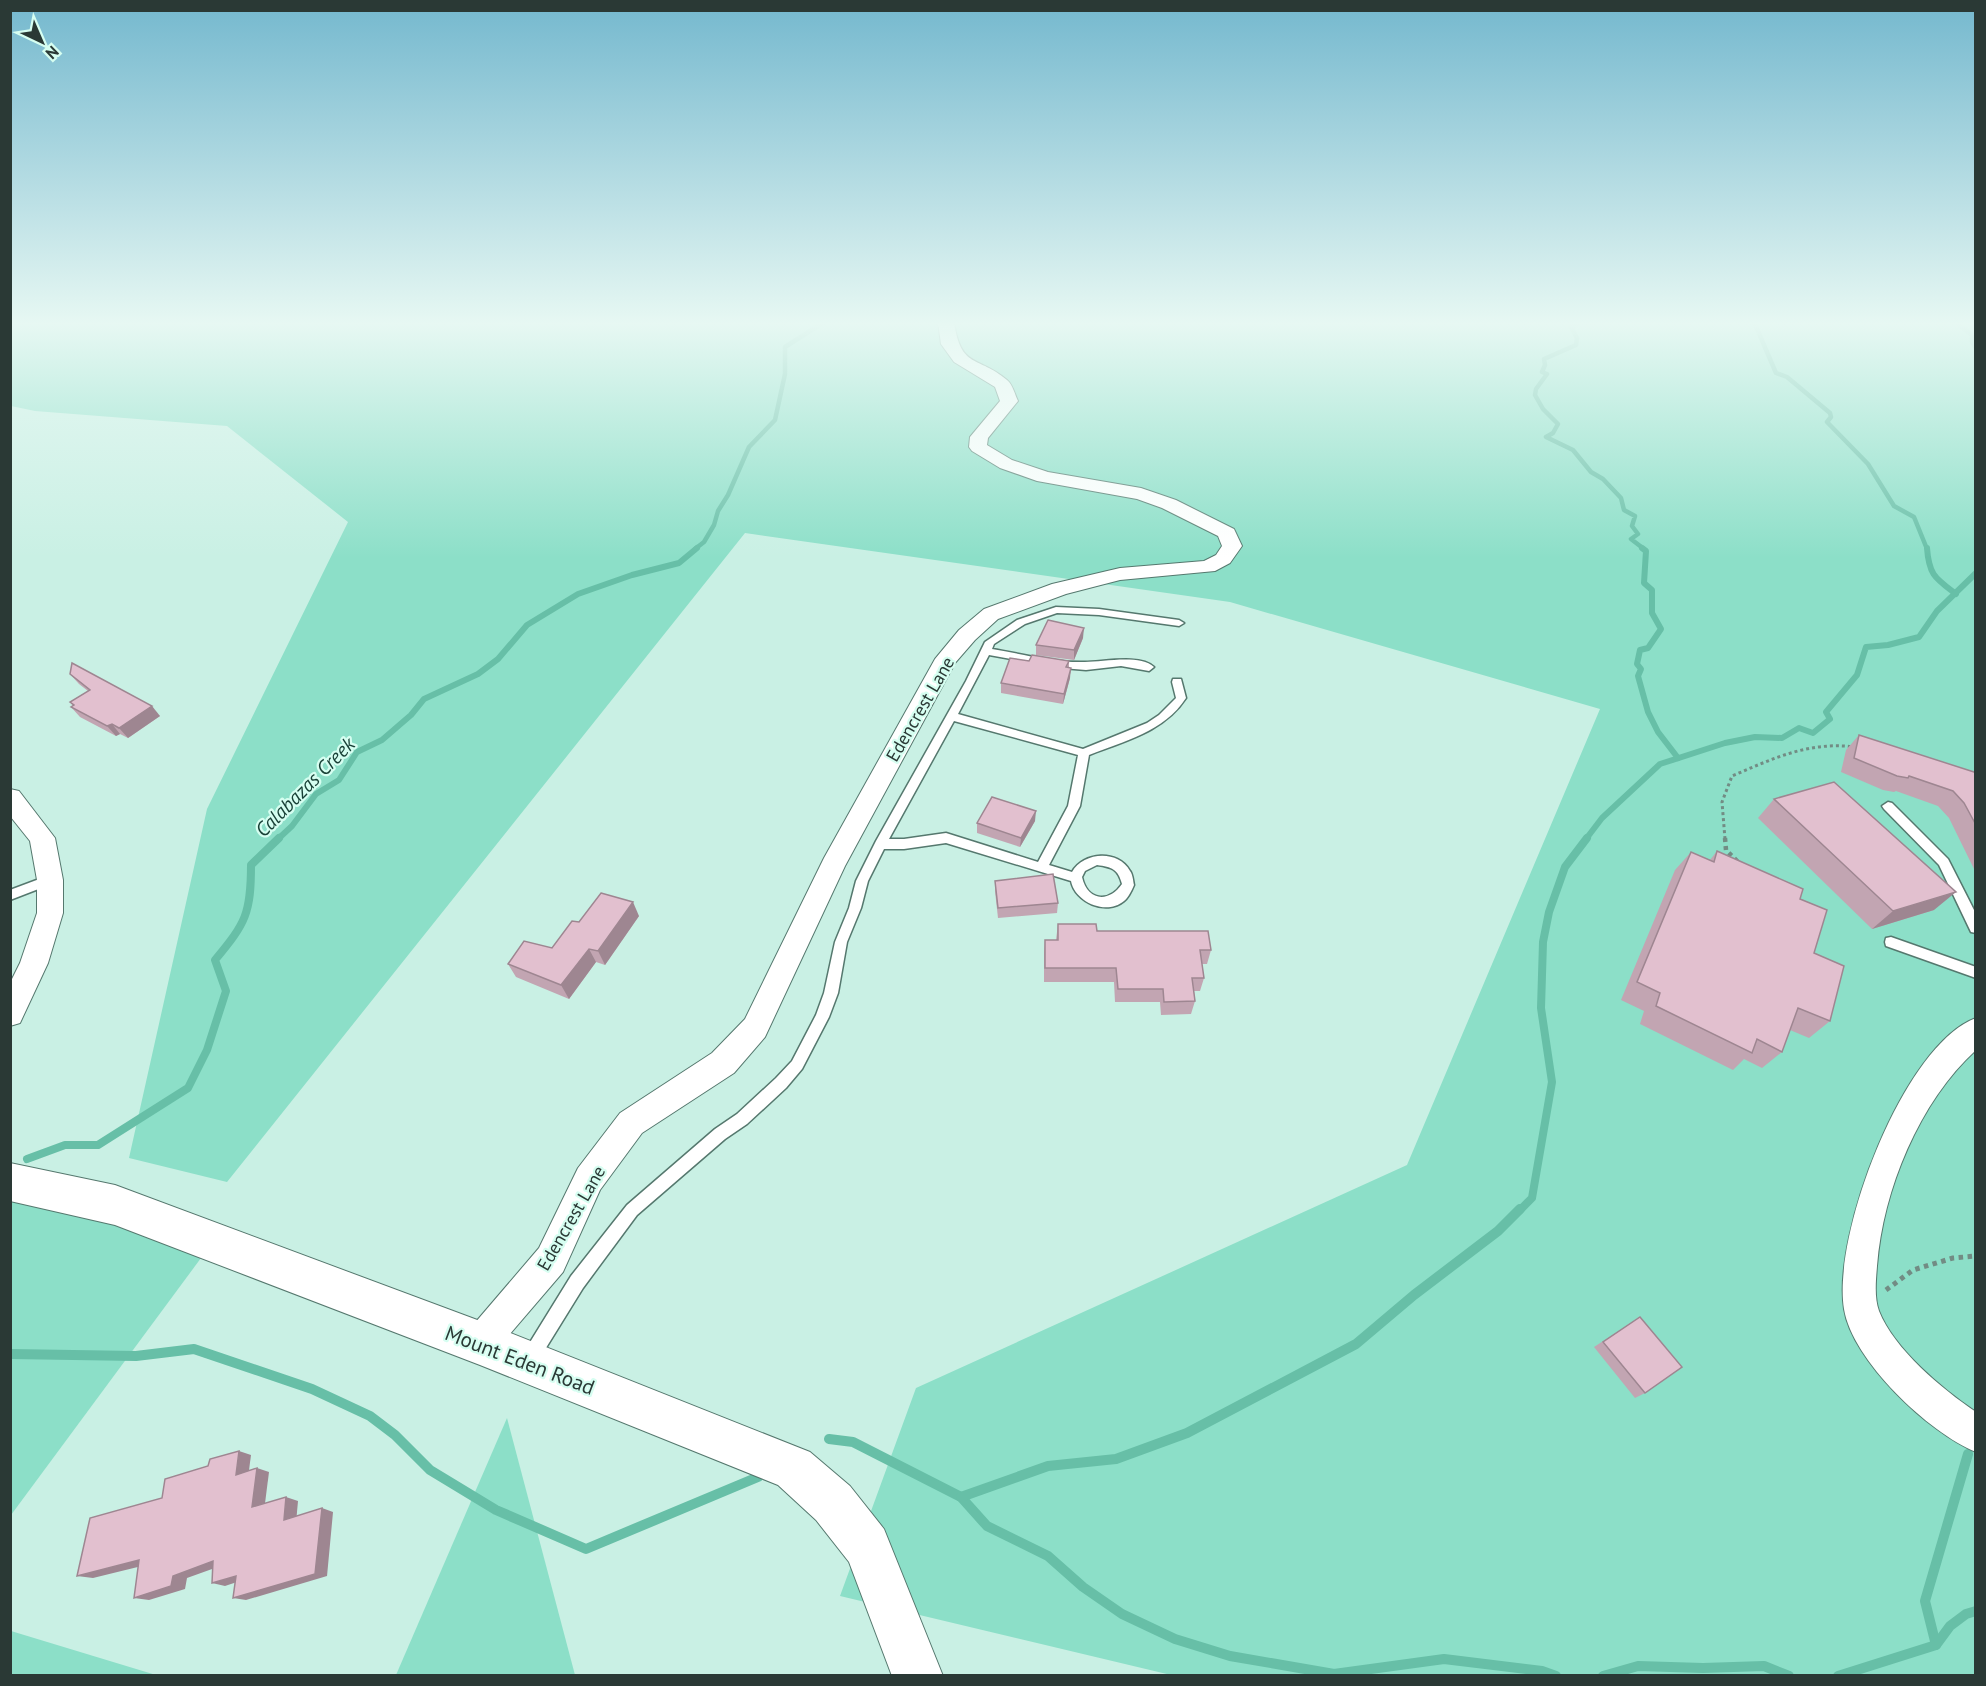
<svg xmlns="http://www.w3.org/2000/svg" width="1986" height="1686" font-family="'PT Sans',sans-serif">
<rect width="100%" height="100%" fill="#c9f0e4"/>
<g fill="#8cdfc8">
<polygon points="10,322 1975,322 1975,1675 1171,1675 840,1596 916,1388 1407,1165 1600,709 1230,602 745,533 227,1182 129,1158 207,809 348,522 227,426 35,411 11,406"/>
<polygon points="11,1186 201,1258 11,1515"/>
<polygon points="507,1418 575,1675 396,1675"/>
<polygon points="11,1631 156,1675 11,1675"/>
</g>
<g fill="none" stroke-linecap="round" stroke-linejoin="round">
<g stroke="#67bfa7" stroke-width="4.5">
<polyline points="1580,322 1571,327 1577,338 1576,345 1544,359 1545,365 1542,372 1547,374 1536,389 1535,395 1543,409 1558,424 1553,433 1546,437 1573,450 1591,472 1603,479 1621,498 1624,510 1635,516 1632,526 1638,534 1631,539 1644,549"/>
<polyline points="1582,322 1592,322"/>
<polyline points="1751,322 1755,324 1776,373 1787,377 1830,413 1831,417 1827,422 1868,464 1894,506 1914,517 1927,549"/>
<polyline points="1955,322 1972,335 1972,342 1976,348"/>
<polyline points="695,549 704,542 714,525 718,511 728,495 749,447 775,420 785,374 785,347 821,324 820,322"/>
</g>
<g stroke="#67bfa7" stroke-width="6">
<polyline points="1642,548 1646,551 1644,583 1652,590 1652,613 1661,629 1648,648 1640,650 1637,664 1641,669 1638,676 1648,712 1658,732 1678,758"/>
<path d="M1927,548C1929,575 1935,578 1956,594"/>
<polyline points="278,839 292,826 316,794 339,780 357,752 382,740 411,715 424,699 478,674 498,659 527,625 578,594 632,575 679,563 697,548"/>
<polyline points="1586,839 1602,818 1660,764 1725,743 1755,737 1782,738 1799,728 1813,733 1830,719 1826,712 1857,675 1866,647 1888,645 1919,637 1937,611 1976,573"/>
</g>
<g stroke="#67bfa7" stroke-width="8">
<path d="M27,1159L65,1145H98L188,1088L207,1050L226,991L215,960C246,923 251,913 251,865L279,838"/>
<polyline points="1519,1211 1532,1198 1552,1082 1541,1008 1543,942 1549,912 1565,867 1587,838"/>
</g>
<g stroke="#67bfa7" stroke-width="10">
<polyline points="10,1354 136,1356 194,1349 312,1389 370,1416 395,1435 430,1470 496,1510 586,1549 758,1477"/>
<polyline points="829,1439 853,1442 961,1497 987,1526 1048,1556 1083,1587 1122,1614 1175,1639 1230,1656 1334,1674 1444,1659 1542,1671 1556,1676"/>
<polyline points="961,1497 1048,1466 1116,1459 1187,1433 1356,1344 1414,1295 1498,1231 1520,1209"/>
<polyline points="1936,1645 1925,1601 1968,1454"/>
<polyline points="1603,1676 1638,1666 1703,1668 1764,1666 1789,1676"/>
<polyline points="1838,1676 1936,1645 1950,1626 1966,1614 1976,1611"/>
</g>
<g stroke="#55786e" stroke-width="3">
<g id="service">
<path d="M1056,607L1099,609L1179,620L1184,623L1179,626L1099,615L1057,613L1025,624L994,644L992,649C1023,654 1054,663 1085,662C1103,662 1140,654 1154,667L1149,671L1121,666L1086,670L1062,668L989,655L958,714L1083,749L1147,723L1159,715L1176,698L1172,682L1173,679H1181L1186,698C1164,732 1124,741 1089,755L1080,806L1049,865L1072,872C1083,852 1118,849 1130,871C1133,875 1133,881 1134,885C1132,890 1128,898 1124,901C1106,916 1075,902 1071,881L946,843L904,849H884L868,881L861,908L847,942L838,993L829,1017L802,1069L786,1088L747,1124L725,1139L637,1215L583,1288L536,1364L530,1366L524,1364L522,1358L524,1352L571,1276L627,1205L715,1129L737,1114L776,1078L792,1061L816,1015L824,993L835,942L849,908L856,881L876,841L966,681L985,642L1017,620ZM954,721L1078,755L1068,806L1038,862L946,833L904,839H889ZM1097,865C1112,867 1118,869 1122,884C1108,904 1087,900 1082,877L1085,871Z"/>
<polygon points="1888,802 1892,803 1948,859 1976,914 1976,933 1971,932 1939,865 1884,809 1882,806"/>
<polygon points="50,875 54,877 56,880 54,883 10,900 10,890"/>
<polygon points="1891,937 1976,967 1976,978 1886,946 1885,942 1886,938"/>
</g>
</g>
<g stroke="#55786e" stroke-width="2">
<g id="minor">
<path d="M938,322H954C961,370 978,355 1007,380C1013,385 1015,395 1018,401L988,438L987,445L1012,460L1048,472L1141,488L1176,500L1234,529L1242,546L1230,563L1215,571L1120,580L1066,594L998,619L975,640L955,663L845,866L765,1037L734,1073L642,1133L600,1190L563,1272L492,1355L480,1361L468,1355L462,1343L468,1331L539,1248L578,1168L620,1113L712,1053L745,1019L824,858L935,659L959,630L984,609L1052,584L1120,568L1204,561L1216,555L1222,546L1218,536L1162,508L1137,499L1037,481L1000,468L972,451L969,447L970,437L1000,401L995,387L954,362L941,344Z"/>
<polygon points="10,789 19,791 55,838 63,880 63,913 48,963 20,1023 10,1026 10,983 20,963 37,913 37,880 30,841 10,816"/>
<path d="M1976,1018V1050C1919,1102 1883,1190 1877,1266C1876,1279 1874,1298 1879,1311C1894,1349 1942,1389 1976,1412V1452C1929,1433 1852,1360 1844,1309C1832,1236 1903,1045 1976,1018Z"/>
</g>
</g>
<g stroke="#55786e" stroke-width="2">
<polygon id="tertiary" points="10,1163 115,1185 480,1321 810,1452 850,1486 884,1529 943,1676 892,1676 849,1562 816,1520 778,1485 480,1365 115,1225 10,1201"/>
</g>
<path stroke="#728c84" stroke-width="3" stroke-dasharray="3 3" stroke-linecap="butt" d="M1725,839L1722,802L1732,776C1772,759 1809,741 1854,747"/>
<polyline stroke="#728c84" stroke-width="4.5" stroke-dasharray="4 4" stroke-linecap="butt" points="1725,838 1726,850 1738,862"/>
<polyline stroke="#728c84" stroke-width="5" stroke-dasharray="4.5 4.5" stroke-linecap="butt" points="1886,1290 1913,1270 1953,1258 1976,1256"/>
<use href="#service" fill="#fff" fill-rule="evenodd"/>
<use href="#minor" fill="#fff" fill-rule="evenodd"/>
<use href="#tertiary" fill="#fff" fill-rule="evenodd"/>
</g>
<g fill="#c2a5b2">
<polygon points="1083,638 1074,660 1036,655 1036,645"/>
<polygon points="1029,661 1069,661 1069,668 1070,678 1063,704 1001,693 1001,683"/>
<polygon points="70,674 160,716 128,738 120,734 116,736 80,717 71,707 73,706 70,702 88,691 79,684"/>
<polygon points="1859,735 1976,773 1976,873 1949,818 1938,806 1896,791 1894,792 1883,790 1841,772 1846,750"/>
<polygon points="1774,799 1934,910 1872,929 1758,818"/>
<polygon points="1035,821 1020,847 977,833 977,823"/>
<polygon points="1717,851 1800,899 1814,953 1830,1021 1809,1038 1790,1030 1782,1052 1762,1068 1744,1059 1733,1070 1640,1024 1644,1011 1621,1000 1675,870 1691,852 1710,860"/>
<polygon points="995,881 1058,903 1057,913 998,918 995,891"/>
<polygon points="639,916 605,965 596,962 569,999 516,977 508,964 552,948 579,922"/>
<polygon points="1058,924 1211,950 1207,964 1202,964 1204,978 1200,991 1194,991 1195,1001 1191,1014 1161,1015 1160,1002 1115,1002 1114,982 1044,982 1044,953 1045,940 1056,940"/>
<polygon points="1640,1317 1645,1393 1635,1398 1594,1347"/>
</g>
<g fill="#9e8691">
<polygon points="1084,628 1083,638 1074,660 1074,650"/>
<polygon points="1071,668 1070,678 1063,704 1064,694"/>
<polygon points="152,706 160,716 128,738 119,728"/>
<polygon points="112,724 120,734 116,736 107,726"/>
<polygon points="1036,811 1035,821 1020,847 1021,838"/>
<polygon points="1956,892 1934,910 1872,929 1893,911"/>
<polygon points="633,902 639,916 605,965 598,951"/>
<polygon points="589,949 596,962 569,999 561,985"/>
<polygon points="239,1451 251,1455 248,1478 236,1475"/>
<polygon points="257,1468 269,1472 264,1511 252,1507"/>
<polygon points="286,1497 298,1501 296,1523 284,1520"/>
<polygon points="322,1508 333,1512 327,1576 246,1600 233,1598"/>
<polygon points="139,1560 154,1563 93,1578 77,1576"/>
<polygon points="213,1561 226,1564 187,1578 185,1589 149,1600 134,1598 173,1576"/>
<polygon points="236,1576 249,1578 225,1586 212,1583"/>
</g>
<g fill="#e2c0cf" stroke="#9e8691" stroke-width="1.5">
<polygon points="1048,620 1084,628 1074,650 1036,645"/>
<polygon points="1032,655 1069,661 1066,667 1071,668 1064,694 1001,683 1010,658 1029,661"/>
<polygon points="72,663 152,706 119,728 112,724 107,726 71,707 74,705 70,702 90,690 70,674"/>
<polygon points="1859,735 1974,772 1976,773 1976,825 1964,803 1953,791 1909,776 1908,778 1897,776 1854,758"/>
<polygon points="1834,782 1956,892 1893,911 1774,799"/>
<polygon points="992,797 1036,811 1021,838 977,823"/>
<polygon points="1717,851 1803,889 1800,899 1827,910 1814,953 1844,966 1830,1021 1798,1008 1782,1052 1757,1039 1752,1053 1656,1006 1660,993 1637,982 1691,852 1714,862"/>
<polygon points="1053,874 1058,903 998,908 995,881"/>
<polygon points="601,893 633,902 598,951 589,949 561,985 508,964 524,941 552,948 572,921 579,922"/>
<polygon points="1058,924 1096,924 1097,931 1208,931 1211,950 1200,950 1204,978 1192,978 1195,1001 1164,1002 1163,989 1118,989 1116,968 1045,968 1045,940 1058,940"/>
<polygon points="1640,1317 1682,1367 1645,1393 1603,1342"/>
<polygon points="239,1451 236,1475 257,1468 252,1507 286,1497 284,1520 322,1508 315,1574 233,1598 236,1576 212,1583 213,1561 173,1576 171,1586 134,1598 139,1560 77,1576 90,1518 162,1498 165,1479 208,1466 210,1459"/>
</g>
<linearGradient id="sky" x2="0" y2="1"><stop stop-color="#74b8ce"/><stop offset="0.58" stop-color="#e7f8f3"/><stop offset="1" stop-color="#e7f8f3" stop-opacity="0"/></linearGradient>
<rect width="1986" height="558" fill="url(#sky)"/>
<g text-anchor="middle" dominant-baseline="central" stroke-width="4.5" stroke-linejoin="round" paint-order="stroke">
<g font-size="18" fill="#2a3935" stroke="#d6fef1">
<text transform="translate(920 709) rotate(-60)">Edencrest Lane</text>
<text transform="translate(571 1218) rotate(-60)">Edencrest Lane</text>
</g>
<g font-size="20" font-style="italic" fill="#173f35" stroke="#d6fef1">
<text transform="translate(305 787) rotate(-45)">Calabazas Creek</text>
</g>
<g font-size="21" fill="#2a3935" stroke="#d6fef1">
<text transform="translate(520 1360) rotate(21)">Mount Eden Road</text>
</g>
</g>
<rect width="1986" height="1686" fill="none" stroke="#2a3935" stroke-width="24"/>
<g transform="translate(42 42) rotate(136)" stroke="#d6fef1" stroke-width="4.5" paint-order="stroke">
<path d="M0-4.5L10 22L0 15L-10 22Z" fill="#2a3935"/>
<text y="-9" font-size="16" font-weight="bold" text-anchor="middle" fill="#2a3935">N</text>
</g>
</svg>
